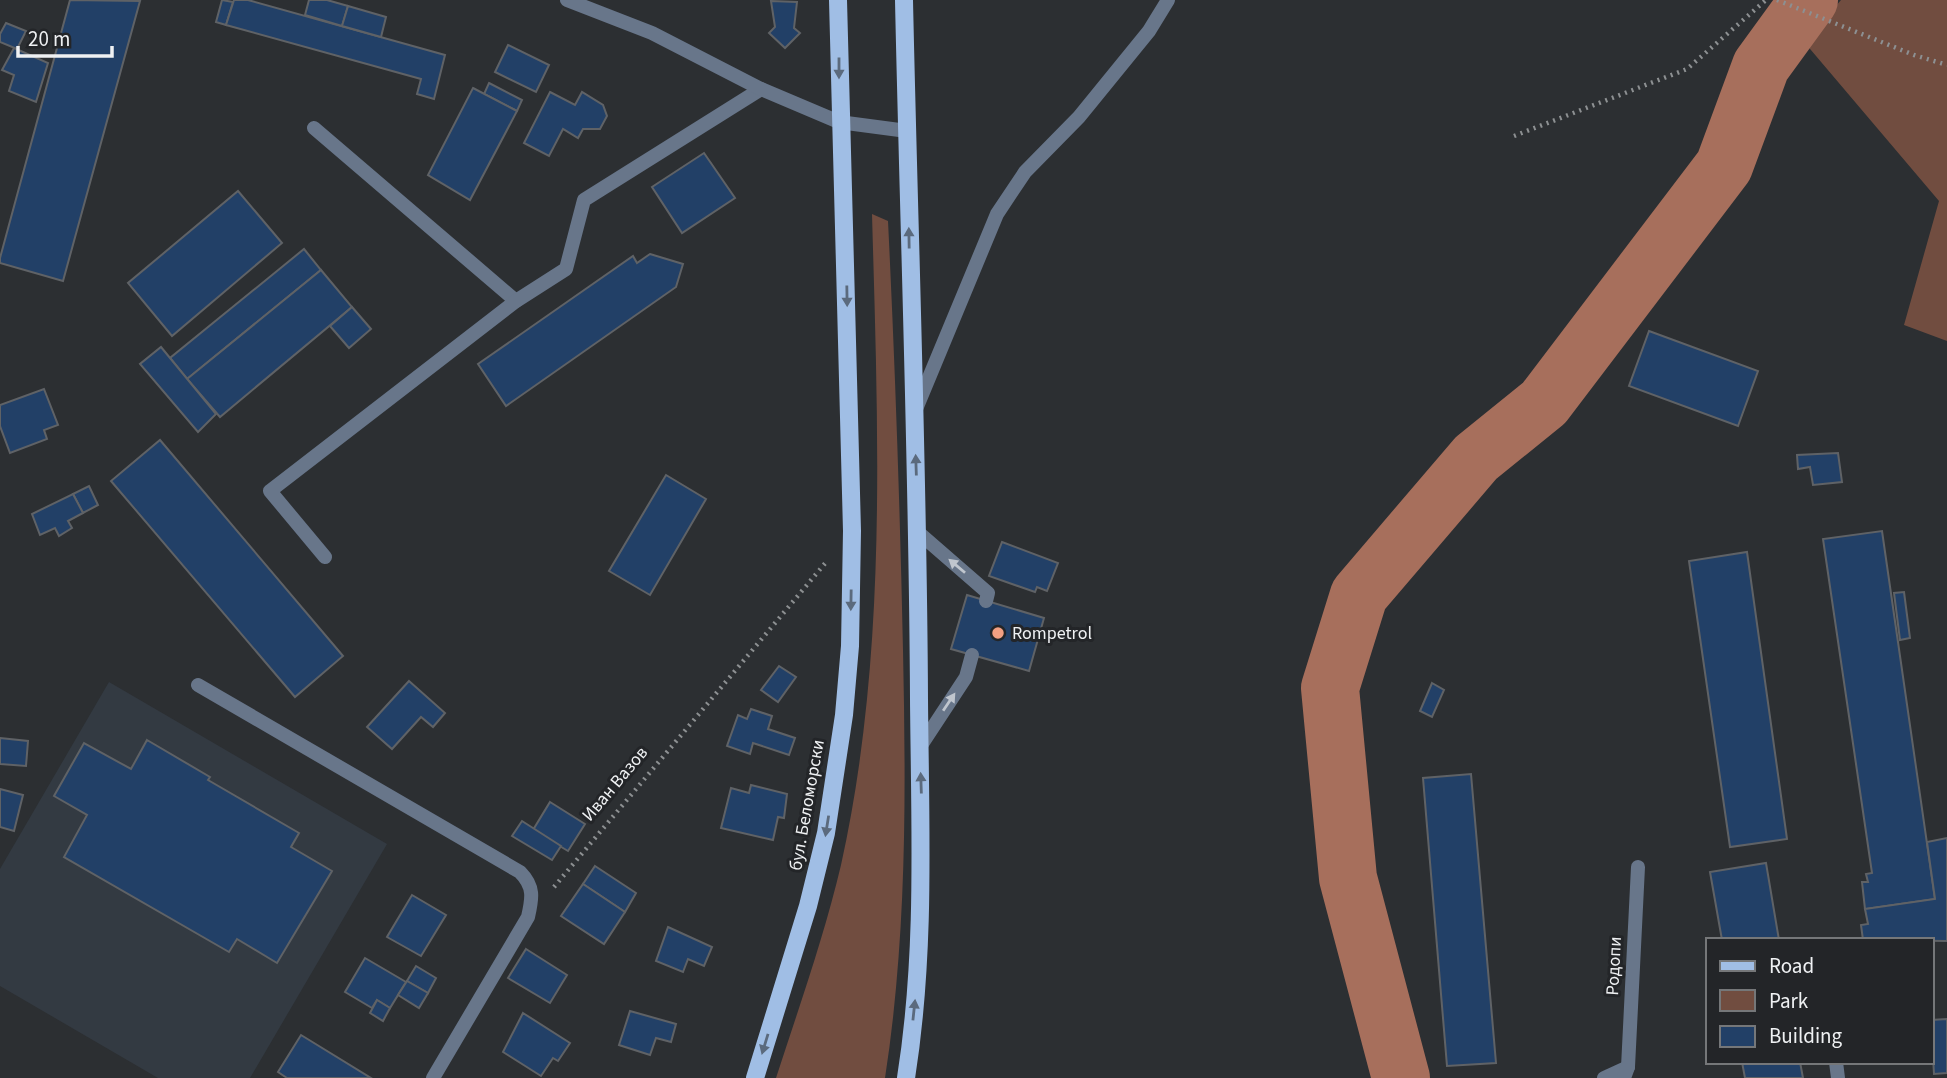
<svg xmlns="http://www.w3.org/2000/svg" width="1947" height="1078" font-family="'Source Sans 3',sans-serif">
<rect width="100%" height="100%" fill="#2c2f32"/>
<polygon fill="#333a42" points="109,682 387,844 250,1078 158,1078 0,986 0,869"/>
<g fill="#714d40">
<polygon points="1841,0 1947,0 1947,341 1904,325 1939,201 1805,43"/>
<path d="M872,214L888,221C895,364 900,507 903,650C906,793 907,936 885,1078H776C799,1007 824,937 841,865C888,653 878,430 872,214Z"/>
</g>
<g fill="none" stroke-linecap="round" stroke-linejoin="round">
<polyline stroke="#a76f5c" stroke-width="58" points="1401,1078 1348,878 1330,688 1359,595 1476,458 1544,403 1724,166 1761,66 1809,0"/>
</g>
<g fill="#224067" stroke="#5f6266" stroke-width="2">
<polygon points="70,0 140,1 63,281 0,263 0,258"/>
<polygon points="222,0 233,2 226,25 216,22"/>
<polygon points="234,0 248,0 445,55 434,99 417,94 421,79 226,25"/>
<polygon points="309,0 327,0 348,6 342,26 305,15"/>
<polygon points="771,1 797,2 794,28 800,33 785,48 769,33 775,27"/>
<polygon points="348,6 386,17 381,37 342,26"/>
<polygon points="6,23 26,31 17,49 0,42 0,34"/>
<polygon points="508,45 549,65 536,92 495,72"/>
<polygon points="14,48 48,63 36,102 9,91 14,75 2,70"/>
<polygon points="489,83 522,100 517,111 484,94"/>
<polygon points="473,88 517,111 470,200 428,175"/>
<polygon points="550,92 575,105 582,92 603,105 607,116 600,129 583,129 578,138 563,129 549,156 524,143"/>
<polygon points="704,153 735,198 682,233 652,187"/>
<polygon points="238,191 282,243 172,336 128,283"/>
<polygon points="304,249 321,270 187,379 170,358"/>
<polygon points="650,254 683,264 676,287 506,406 478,364 633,256 637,263"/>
<polygon points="321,270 352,307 220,417 187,379"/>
<polygon points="352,307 371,329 349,348 330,326"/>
<polygon points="1649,331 1758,371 1738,426 1629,386"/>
<polygon points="161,347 216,414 198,432 140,364"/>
<polygon points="44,389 58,425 44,430 47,439 10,453 0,426 0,405"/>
<polygon points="160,440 343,656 295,697 111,481"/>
<polygon points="1838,453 1842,482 1813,485 1810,467 1798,469 1797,455"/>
<polygon points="666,475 706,499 650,595 609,571"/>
<polygon points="89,486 98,505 83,513 73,494"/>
<polygon points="73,494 83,513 68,521 72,528 59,536 55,528 40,535 32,514"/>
<polygon points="1882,531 1935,899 1865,909 1862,882 1868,882 1866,874 1872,873 1823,539"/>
<polygon points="1002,542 1058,563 1047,591 1037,587 1035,592 989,576"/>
<polygon points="1747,552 1787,839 1730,847 1689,561"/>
<polygon points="1904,592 1910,638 1900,640 1894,593"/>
<polygon points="967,595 1044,618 1029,671 951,649"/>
<polygon points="779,666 796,677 778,702 761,690"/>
<polygon points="409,681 445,713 433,727 421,717 392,749 367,727"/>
<polygon points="1432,683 1444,690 1432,717 1420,711"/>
<polygon points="751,709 772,716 768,729 795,738 789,755 753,743 750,754 727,746 738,715 747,719"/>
<polygon points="0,738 28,741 26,766 0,764"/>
<polygon points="147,740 210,777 208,780 299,833 291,847 332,871 277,963 237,939 229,952 64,857 87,815 54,796 84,743 131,769"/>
<polygon points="1471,774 1496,1063 1447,1066 1423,778"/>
<polygon points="751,785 787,794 784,818 778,817 773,840 721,828 731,788 749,793"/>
<polygon points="0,789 23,795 14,831 0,827"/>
<polygon points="550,802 585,824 568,851 533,830"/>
<polygon points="522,821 561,846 552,860 512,836"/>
<polygon points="1947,838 1947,941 1863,940 1861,925 1868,924 1865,909 1935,899 1927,842"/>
<polygon points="1766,863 1779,940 1722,940 1710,872"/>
<polygon points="595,866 636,893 625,912 583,884"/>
<polygon points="583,884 625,912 604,944 561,916"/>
<polygon points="412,895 446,915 421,956 387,937"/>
<polygon points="668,927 712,947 704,966 688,959 683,972 656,961"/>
<polygon points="526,949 567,975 550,1003 508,978"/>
<polygon points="365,958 406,982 390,1008 377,1000 372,1008 345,992"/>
<polygon points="416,966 436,978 428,993 407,981"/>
<polygon points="407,981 428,993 419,1008 398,995"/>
<polygon points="377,1000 390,1008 383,1021 370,1013"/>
<polygon points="630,1011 676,1024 671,1042 656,1038 650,1055 619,1045"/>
<polygon points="523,1013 570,1043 558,1061 553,1058 541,1076 503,1052"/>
<polygon points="1947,1019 1947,1073 1934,1074 1931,1020"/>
<polygon points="301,1035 371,1078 287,1078 278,1072"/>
<polygon points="1742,1062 1800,1062 1803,1078 1745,1078"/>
</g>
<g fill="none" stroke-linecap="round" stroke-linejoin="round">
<g stroke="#8d9092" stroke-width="4.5" stroke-dasharray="2 5" stroke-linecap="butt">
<polyline points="1777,0 1914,55 1947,65"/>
<polyline points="1514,136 1687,69 1766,0"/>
<polyline points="554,887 827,561"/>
</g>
<g stroke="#68768a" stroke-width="14">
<polyline points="314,128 516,301"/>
<polyline points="919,533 988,593 986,601"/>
<polyline points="325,557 270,491 516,301 566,269 584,200 761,89"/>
<polyline points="920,747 966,677 972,655"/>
</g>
<g stroke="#68768a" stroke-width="14">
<polyline points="567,0 652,33 761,89 839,122 907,131"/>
<polyline points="916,409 997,214 1025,172 1079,117 1149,31 1168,0"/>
<path d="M198,685L520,872C535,887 532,899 528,917L433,1078"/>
<polyline points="1836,1062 1838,1078"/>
<polyline points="1604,1078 1628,1067"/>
<polyline points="1624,1078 1628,1067 1638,867"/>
</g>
<g stroke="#a0bee5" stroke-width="18">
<path d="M904,0C909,233 918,466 919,699C920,827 926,952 906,1078"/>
<polyline points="755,1078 808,906 826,833 844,715 850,646 852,531 838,0"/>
</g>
</g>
<defs><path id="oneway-solid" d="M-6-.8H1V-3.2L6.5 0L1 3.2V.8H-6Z" transform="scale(1.75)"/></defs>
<g fill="#5b6a7d">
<use href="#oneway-solid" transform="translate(839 68) rotate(90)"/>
<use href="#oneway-solid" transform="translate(909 238) rotate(-91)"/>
<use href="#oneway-solid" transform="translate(847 296) rotate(89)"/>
<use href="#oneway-solid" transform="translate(916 465) rotate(-92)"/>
<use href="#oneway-solid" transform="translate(851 600) rotate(91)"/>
<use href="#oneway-solid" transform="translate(921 783) rotate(-92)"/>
<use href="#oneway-solid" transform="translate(827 826) rotate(99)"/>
<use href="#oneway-solid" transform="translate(914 1010) rotate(-84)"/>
<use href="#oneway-solid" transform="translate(765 1044) rotate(107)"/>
</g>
<g fill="#c0c6ce">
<use href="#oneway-solid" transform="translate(957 566) rotate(-140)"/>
<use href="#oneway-solid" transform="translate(949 702) rotate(-56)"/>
</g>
<circle fill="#f3a082" stroke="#232528" stroke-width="2.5" cx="998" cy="633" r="7"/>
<g text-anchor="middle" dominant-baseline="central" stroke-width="6" stroke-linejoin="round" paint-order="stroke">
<g font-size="18" fill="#eff1f3" stroke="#232528" text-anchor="start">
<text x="1012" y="633">Rompetrol</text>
</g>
<g font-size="18" fill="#eff1f3" stroke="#232528">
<text transform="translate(615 784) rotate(-50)">Иван Вазов</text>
<text transform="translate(807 805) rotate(-80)">бул. Беломорски</text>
<text transform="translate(1614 966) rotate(-87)">Родопи</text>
</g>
</g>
<rect x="1706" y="938" width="228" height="126" fill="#232528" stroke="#757779" stroke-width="2"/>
<rect x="1720" y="961" width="35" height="10" fill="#a0bee5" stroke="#757779" stroke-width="2"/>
<text x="1769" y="973" font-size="21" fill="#eff1f3">Road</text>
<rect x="1720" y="990" width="35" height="21" fill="#714d40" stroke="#757779" stroke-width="2"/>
<text x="1769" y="1008" font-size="21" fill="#eff1f3">Park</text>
<rect x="1720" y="1026" width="35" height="21" fill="#224067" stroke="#757779" stroke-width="2"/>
<text x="1769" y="1043" font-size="21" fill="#eff1f3">Building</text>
<path d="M18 46v10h94v-10" fill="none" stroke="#eff1f3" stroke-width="3.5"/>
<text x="28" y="46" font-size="21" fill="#eff1f3" stroke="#232528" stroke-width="5" paint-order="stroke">20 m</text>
</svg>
